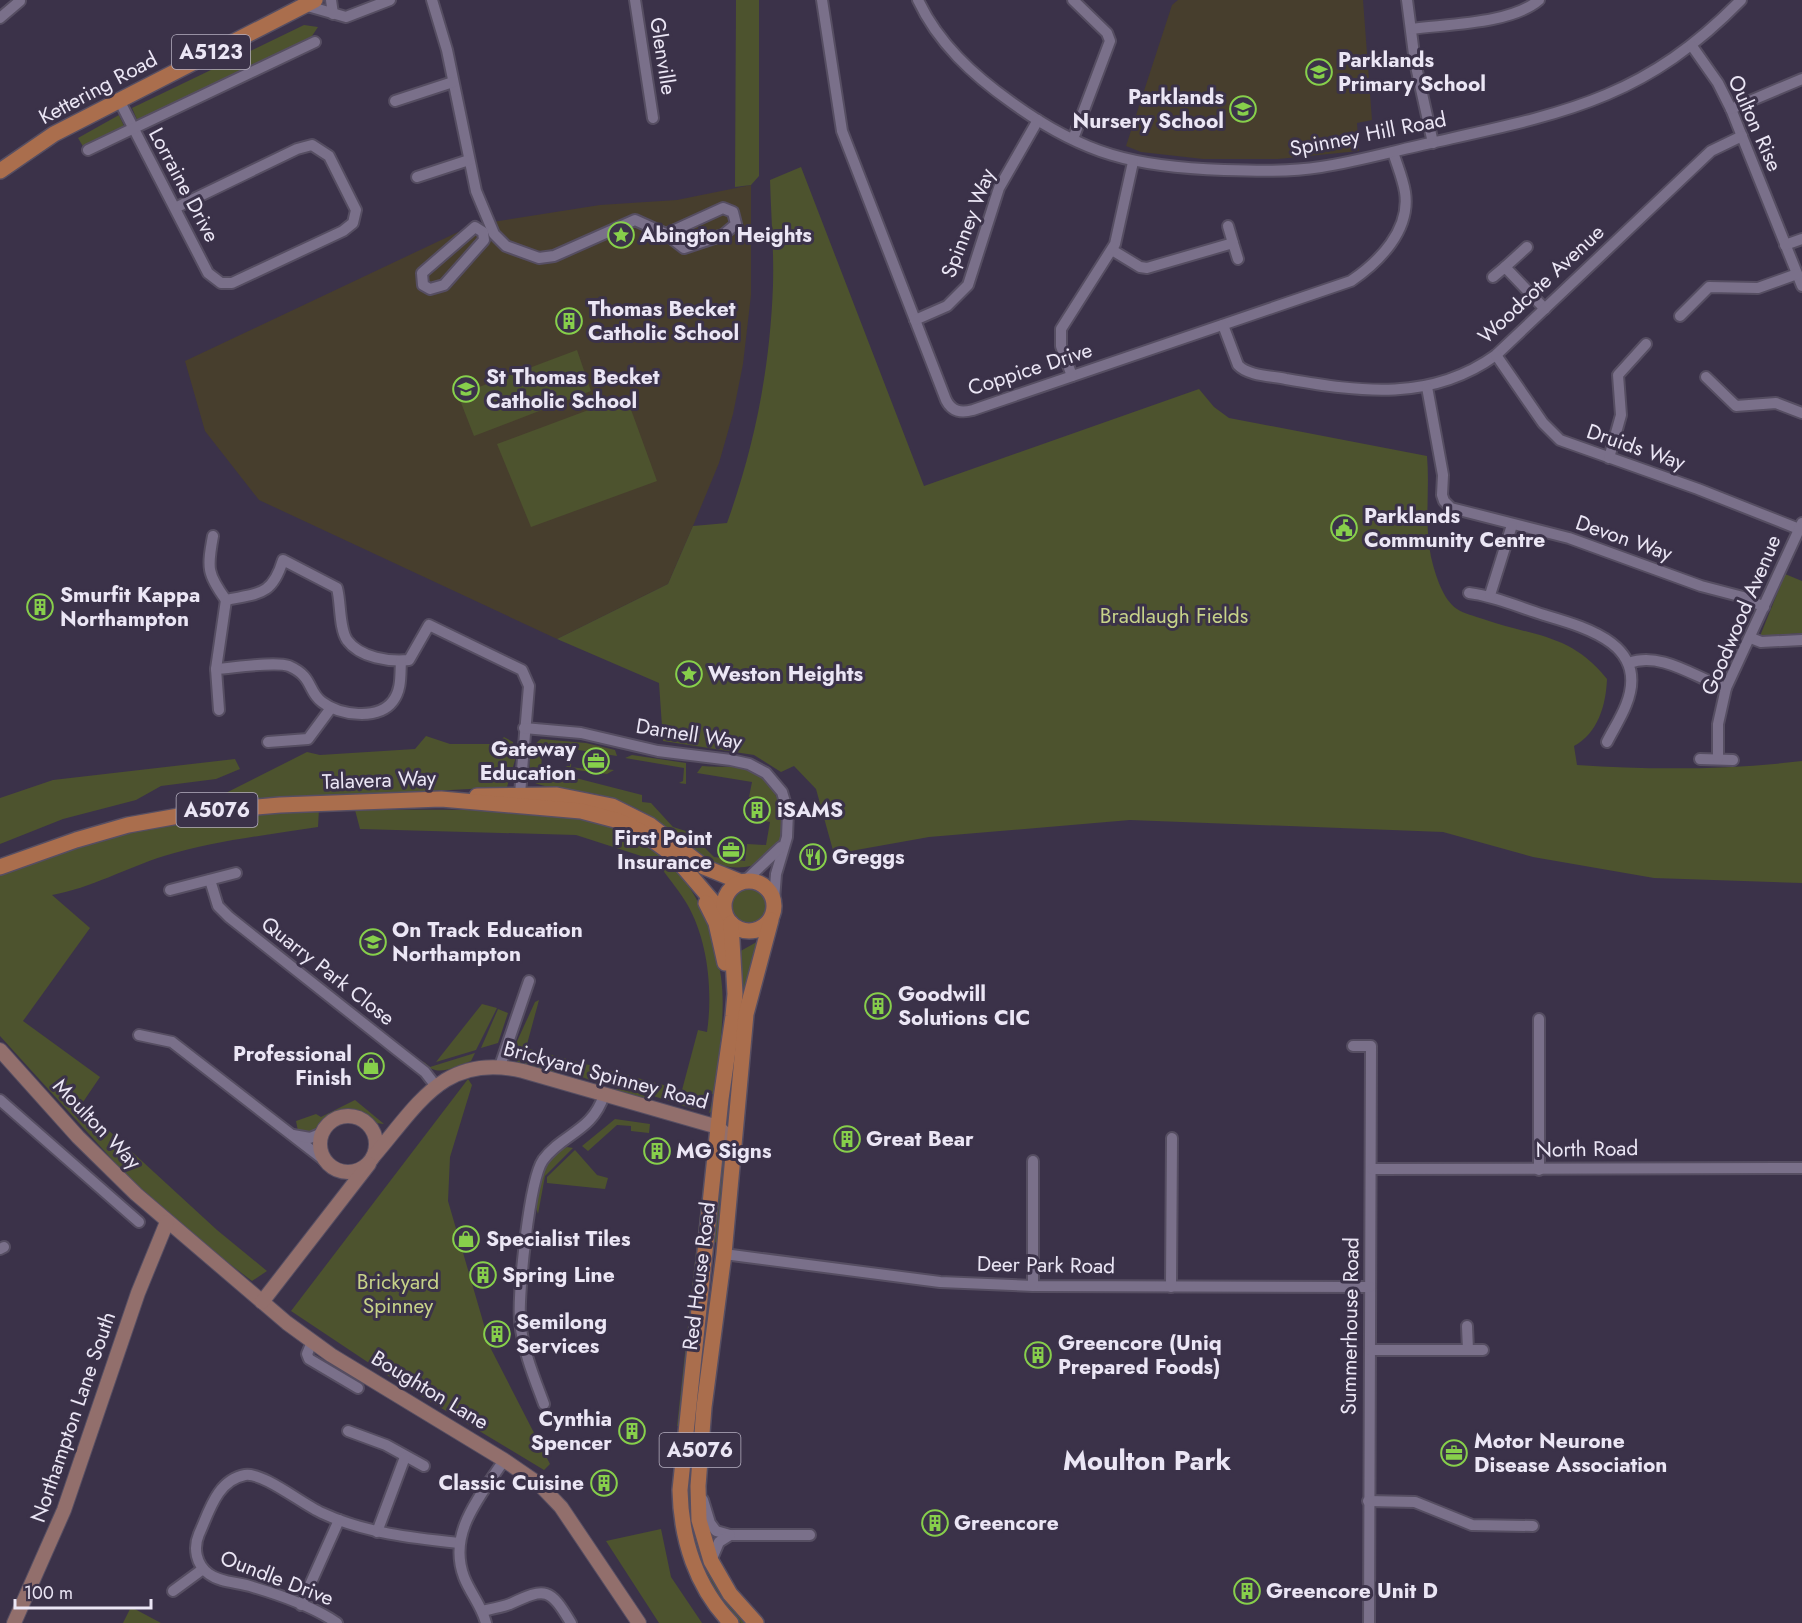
<svg xmlns="http://www.w3.org/2000/svg" width="1802" height="1623" font-family="Jost,sans-serif">
<rect width="100%" height="100%" fill="#3b3249"/>
<g fill="#473e2d">
<polygon points="1178,0 1363,0 1372,120 1357,123 1359,151 1278,159 1203,159 1141,152 1126,146 1172,5"/>
<polygon points="751,185 751,295 743,364 733,414 719,463 693,526 668,584 557,639 259,500 205,431 185,361 473,225 600,205 677,200"/>
</g>
<g fill="#4d532e">
<polygon points="736,0 759,0 759,176 751,185 735,187"/>
<polygon points="304,25 318,27 310,39 138,122 132,108"/>
<polygon points="119,115 124,126 84,148 78,138"/>
<path d="M801,167L924,486L1199,389L1214,407L1229,418L1427,456C1430,490 1424,523 1431,557C1435,573 1442,599 1457,609C1464,614 1475,616 1483,619C1534,637 1570,633 1607,679C1606,705 1598,733 1574,746L1577,765C1653,770 1727,770 1802,761V883L1654,878L1533,857L1443,832L1130,820L929,837L834,854L816,789L794,766L781,772L754,755L663,741L659,683L557,639L668,584L693,526L727,523C755,445 770,368 773,285C774,250 771,215 770,180Z"/>
<polygon points="577,350 591,391 474,436 458,395"/>
<polygon points="626,396 657,481 531,527 497,444"/>
<polygon points="1785,574 1802,581 1802,633 1760,636"/>
<polygon points="426,736 450,744 497,744 504,737 513,742 516,757 507,787 206,803 307,752 320,755 415,749"/>
<path d="M541,739L586,743L615,750L617,756L572,749L571,767L602,771L607,756L605,769L614,770L607,774L569,769L566,766H570L572,749L555,746L554,753H542L541,773L564,775L642,795V802L651,803L673,827L689,832L714,857L745,861L747,844L766,845L770,822L765,821L767,800L749,797L752,782L697,773L702,766C720,768 739,764 755,773C793,795 793,861 745,867C700,872 680,833 645,813C626,802 605,795 585,792C569,789 550,789 535,783C526,772 528,747 541,739Z"/>
<polygon points="632,755 686,763 686,784 679,783 683,781 684,768 625,758"/>
<polygon points="235,759 240,769 216,779 161,786 136,800 63,819 0,844 0,798 53,780"/>
<path d="M319,809L318,827C267,835 214,841 164,856C126,868 91,888 52,895L90,928L23,1021L100,1077L81,1105L217,1230L267,1271L252,1281L205,1245L128,1177L0,1036V874L104,838L194,818Z"/>
<path d="M355,810C413,810 471,809 529,812C557,813 588,813 614,824C622,827 630,833 638,838C689,870 713,918 721,977C727,1021 715,1065 716,1109L709,1113L714,1094H707L701,1107L693,1109L626,1087L600,1084L513,1050L535,1002L539,1000L526,1048L682,1090L698,1030L707,1032C713,991 708,940 687,904C680,892 670,880 662,869L663,863L576,835L360,829Z"/>
<circle cx="749" cy="906" r="19"/>
<polygon points="762,939 745,995 739,994 737,953"/>
<polygon points="482,1004 497,1008 476,1050 436,1062"/>
<polygon points="498,1009 508,1013 498,1043 481,1048"/>
<path d="M510,1051C539,1064 570,1081 601,1087C615,1090 641,1089 649,1100L600,1089L520,1064L514,1060Z"/>
<path d="M475,1053L471,1061C454,1067 435,1079 423,1061L430,1067Z"/>
<polygon points="468,1079 472,1085 450,1157 448,1201 491,1349 550,1464 544,1470 393,1379 291,1311"/>
<polygon points="355,1100 384,1124 376,1123 360,1114 342,1113 334,1117 315,1135 298,1131 296,1121 316,1114 321,1117"/>
<polygon points="615,1119 650,1124 649,1133 631,1131 631,1126 617,1125 588,1151 582,1146"/>
<path d="M567,1147L573,1148L545,1176L538,1214C530,1192 545,1156 567,1147Z"/>
<polygon points="575,1150 597,1175 608,1178 605,1189 547,1183 547,1177"/>
<polygon points="722,1151 726,1160 717,1244 712,1239"/>
<polygon points="703,1187 706,1187 679,1426 677,1426"/>
<path d="M710,1294H713L693,1513L749,1623H741C651,1522 696,1412 710,1294Z"/>
<polygon points="661,1529 671,1577 702,1623 659,1623 606,1541"/>
<polygon points="131,1607 161,1623 123,1623"/>
</g>
<g fill="none" stroke-linecap="round" stroke-linejoin="round">
<g stroke="#564e62" stroke-width="14">
<g id="street">
<polyline points="331,0 333,14"/>
<polyline points="432,0 447,50 476,191 494,234 506,246 539,258 554,256 635,220 666,234 723,208 733,212 736,224 723,235 684,248 666,234"/>
<polyline points="635,0 653,118"/>
<path d="M822,0L842,131L946,400C952,412 961,413 973,410L1351,281C1379,262 1411,230 1405,192C1403,179 1397,165 1393,152"/>
<path d="M918,0C938,43 973,75 1011,102C1084,155 1135,167 1224,170C1256,171 1289,172 1321,167C1360,161 1397,150 1435,142C1565,113 1644,99 1741,0"/>
<polyline points="1407,0 1415,62 1433,143"/>
<polyline points="304,5 346,17 390,0"/>
<polyline points="0,18 20,1"/>
<path d="M1411,29C1447,24 1511,24 1539,0"/>
<polyline points="1692,46 1718,83 1731,109 1802,286"/>
<polyline points="119,100 208,273 221,283 232,283 343,231 353,223 356,210 329,156 312,145 297,149 175,208"/>
<polyline points="395,101 453,82"/>
<polyline points="1731,109 1802,79"/>
<polyline points="1073,139 1110,41 1107,33 1073,0"/>
<polyline points="88,150 315,42"/>
<polyline points="417,177 469,160"/>
<polyline points="1228,226 1233,243"/>
<polygon points="475,227 483,232 484,240 444,285 430,289 423,285 422,273"/>
<polyline points="1785,245 1802,239"/>
<polyline points="1112,250 1140,267 1147,268 1233,243 1238,259"/>
<polyline points="1505,267 1527,247"/>
<polyline points="1493,277 1505,267 1545,309"/>
<polyline points="1680,316 1709,287 1758,288 1797,274"/>
<polyline points="915,320 947,306 968,285 999,188 1038,120"/>
<path d="M1223,325L1238,365C1248,376 1272,376 1286,379C1361,392 1431,402 1496,355L1711,151L1742,136"/>
<polyline points="1496,355 1543,423 1560,440 1698,489 1799,529"/>
<polyline points="1072,376 1061,346 1061,329 1115,244 1133,162"/>
<polyline points="1706,377 1736,406 1776,403 1802,413"/>
<polyline points="1427,387 1443,475 1442,495 1444,501 1451,508 1569,538 1701,586 1743,597 1764,607"/>
<polyline points="1609,458 1621,415 1618,375 1646,344"/>
<path d="M213,536C207,568 207,574 226,600C259,593 272,596 283,560L337,588C341,603 339,628 347,640C360,658 390,662 409,660L429,625L522,670L529,686L520,794"/>
<path d="M1469,593C1495,596 1518,607 1544,615C1588,628 1650,645 1626,705C1621,718 1613,730 1607,742"/>
<polyline points="1490,595 1512,525"/>
<polyline points="1751,638 1761,642 1802,640"/>
<path d="M1629,663C1661,651 1696,678 1726,688"/>
<path d="M216,669C233,668 275,661 289,666C314,677 307,691 322,702C339,715 378,721 393,701C402,689 400,674 401,661"/>
<polyline points="219,710 216,669 226,600"/>
<polyline points="524,728 581,733 658,751 731,760 749,764 766,773 782,792 788,812 787,837 776,874 774,900"/>
<polyline points="268,742 308,739 331,708"/>
<polyline points="1700,759 1733,760"/>
<polyline points="1718,759 1718,724 1726,688 1802,523"/>
<polyline points="210,880 218,906 229,917 397,1050 425,1072 435,1085"/>
<polyline points="745,881 781,847"/>
<polyline points="170,890 236,873"/>
<polyline points="139,1035 172,1042 328,1163"/>
<polyline points="1353,1046 1371,1046 1369,1623"/>
<polyline points="500,1066 529,981"/>
<polyline points="0,1100 139,1222"/>
<polyline points="293,1135 310,1138 322,1133"/>
<polyline points="1372,1169 1802,1168"/>
<polyline points="1539,1170 1539,1019"/>
<polyline points="0,1249 4,1247"/>
<polyline points="724,1254 940,1282 1033,1286 1370,1287"/>
<polyline points="1033,1286 1033,1161"/>
<polyline points="1171,1287 1172,1138"/>
<polyline points="1467,1326 1468,1350"/>
<polyline points="312,1342 307,1354 309,1359 358,1388"/>
<polyline points="1370,1350 1483,1350"/>
<path d="M544,1404C534,1377 523,1351 520,1321C518,1295 529,1180 543,1160C563,1133 592,1132 604,1095"/>
<polyline points="348,1431 386,1445 424,1466"/>
<polyline points="703,1500 710,1523 716,1531 730,1535 810,1535"/>
<polyline points="1368,1501 1415,1502 1472,1525 1533,1526"/>
<polyline points="377,1532 405,1457"/>
<polyline points="711,1561 719,1542 730,1535"/>
<polyline points="173,1591 203,1569"/>
<polyline points="301,1605 339,1520"/>
<path d="M482,1611C491,1609 502,1607 510,1604C546,1587 550,1588 571,1623"/>
<path d="M337,1623C314,1607 280,1595 253,1587C239,1582 221,1583 209,1574C196,1565 193,1548 199,1534C209,1512 217,1480 245,1475C263,1472 302,1504 322,1513C365,1533 412,1538 459,1543"/>
<path d="M486,1623C482,1606 470,1593 464,1577C447,1532 481,1496 504,1460"/>
</g>
</g>
<g stroke="#564e62" stroke-width="16">
<g id="secondary">
<polyline points="0,1050 78,1137 136,1194 287,1323 331,1355 504,1460 539,1484 561,1507 639,1623"/>
<circle cx="348" cy="1144" r="28"/>
<path d="M373,1157C418,1105 444,1052 523,1071L718,1127L729,1138L732,1152"/>
<polyline points="262,1302 369,1164"/>
<polyline points="14,1623 64,1510 138,1293 167,1222"/>
</g>
</g>
<g stroke="#564e62" stroke-width="18">
<g id="primary">
<polyline points="0,171 54,134 315,0"/>
<polyline points="477,796 557,795 612,806 650,825 704,867 741,882"/>
<polyline points="0,867 76,840 128,825 201,812 280,805 441,799 581,811 619,821 640,831 673,855 726,917"/>
<circle cx="749" cy="906" r="25"/>
<polyline points="706,903 716,923 725,963"/>
<path d="M731,923L735,994L733,1016L721,1099L680,1490C681,1539 696,1587 731,1623"/>
<polyline points="756,1623 730,1594 711,1561 699,1520 698,1486 704,1407 724,1254 746,1014 771,920"/>
</g>
</g>
<use href="#street" stroke="#7a708a" stroke-width="10"/>
<use href="#secondary" stroke="#926f6c" stroke-width="14"/>
<use href="#primary" stroke="#aa6e4d" stroke-width="15"/>
</g>
<defs>
<g id="school-ring" transform="scale(1.35)"><circle r="9.5" fill="#3b3249" stroke="#87cf4b" stroke-width="1.5"/><path d="M0-5L7-2L0 1L-7-2ZM-4 1L0 2.5L4 1V4Q0 6-4 4Z" fill="#87cf4b"/></g>
<g id="sight-ring" transform="scale(1.35)"><circle r="9.5" fill="#3b3249" stroke="#87cf4b" stroke-width="1.5"/><path d="M0-6L1.8-2.2L6-1.7L2.9 1.2L3.7 5.4L0 3.3L-3.7 5.4L-2.9 1.2L-6-1.7L-1.8-2.2Z" fill="#87cf4b"/></g>
<g id="building-ring" transform="scale(1.35)"><circle r="9.5" fill="#3b3249" stroke="#87cf4b" stroke-width="1.5"/><path d="M-4-6H4V6H1V3H-1V6H-4ZM-2.5-4.3h1.7v1.8h-1.7ZM.8-4.3h1.7v1.8H.8ZM-2.5-1h1.7V.8h-1.7ZM.8-1h1.7V.8H.8Z" fill="#87cf4b"/></g>
<g id="civic-ring" transform="scale(1.35)"><circle r="9.5" fill="#3b3249" stroke="#87cf4b" stroke-width="1.5"/><path d="M-.6-6.5H3V-4.5H.6V-3L4-1V1h2V6H-6V1h2V-1L-.6-3ZM-1.2 2.5V6h2.4V2.5Z" fill="#87cf4b"/></g>
<g id="office-ring" transform="scale(1.35)"><circle r="9.5" fill="#3b3249" stroke="#87cf4b" stroke-width="1.5"/><path d="M-6-3h4V-5.5h4V-3h4V5H-6ZM-1-4.5V-3h2v-1.5ZM-6 0V1H6V0Z" fill="#87cf4b"/></g>
<g id="restaurant-ring" transform="scale(1.35)"><circle r="9.5" fill="#3b3249" stroke="#87cf4b" stroke-width="1.5"/><path d="M-5-6h1v4h1v-4h1v4h1v-4h1v5L-1.5 .5V6h-2V.5L-5-1ZM5-6V6H3V1.5H1.5Q1.5-4 5-6Z" fill="#87cf4b"/></g>
<g id="shop-ring" transform="scale(1.35)"><circle r="9.5" fill="#3b3249" stroke="#87cf4b" stroke-width="1.5"/><path d="M-5-2.5h2.3a2.7 3.5 0 0 1 5.4 0H5L5.5 6h-11ZM-1.5-2.5h3a1.5 2.3 0 0 0-3 0Z" fill="#87cf4b"/></g>
</defs>
<g fill-rule="evenodd">
<use href="#school-ring" x="1319" y="72"/>
<use href="#school-ring" x="1243" y="109"/>
<use href="#sight-ring" x="621" y="235"/>
<use href="#building-ring" x="569" y="321"/>
<use href="#school-ring" x="466" y="389"/>
<use href="#civic-ring" x="1344" y="528"/>
<use href="#building-ring" x="40" y="607"/>
<use href="#sight-ring" x="689" y="674"/>
<use href="#office-ring" x="596" y="761"/>
<use href="#building-ring" x="757" y="810"/>
<use href="#office-ring" x="731" y="850"/>
<use href="#restaurant-ring" x="813" y="857"/>
<use href="#school-ring" x="373" y="942"/>
<use href="#building-ring" x="878" y="1006"/>
<use href="#shop-ring" x="371" y="1066"/>
<use href="#building-ring" x="847" y="1139"/>
<use href="#building-ring" x="657" y="1151"/>
<use href="#shop-ring" x="466" y="1239"/>
<use href="#building-ring" x="483" y="1275"/>
<use href="#building-ring" x="497" y="1334"/>
<use href="#building-ring" x="1038" y="1355"/>
<use href="#building-ring" x="632" y="1431"/>
<use href="#office-ring" x="1454" y="1453"/>
<use href="#building-ring" x="604" y="1483"/>
<use href="#building-ring" x="935" y="1523"/>
<use href="#building-ring" x="1247" y="1591"/>
</g>
<g text-anchor="middle" dominant-baseline="central" stroke-width="6" stroke-linejoin="round" paint-order="stroke">
<g fill="#3b3249" stroke="#b6b0c1" stroke-width="1.5">
<rect x="172" y="35" width="78" height="34" rx="4.5"/>
<rect x="176.5" y="793" width="81" height="34" rx="4.5"/>
<rect x="659.5" y="1433" width="81" height="34" rx="4.5"/>
</g>
<g font-size="20" font-weight="bold" fill="#ebe6f5">
<text x="211" y="52">A5123</text>
<text x="217" y="810">A5076</text>
<text x="700" y="1450">A5076</text>
</g>
<g font-size="21" fill="#ebe6f5" stroke="#3b3249">
<text transform="translate(663 56) rotate(81)">Glenville</text>
<text transform="translate(98 88) rotate(-28)">Kettering Road</text>
<text transform="translate(1755 123) rotate(66)">Oulton Rise</text>
<text transform="translate(1368 134) rotate(-11)">Spinney Hill Road</text>
<text transform="translate(184 185) rotate(62)">Lorraine Drive</text>
<text transform="translate(968 223) rotate(-69)">Spinney Way</text>
<text transform="translate(1541 284) rotate(-43)">Woodcote Avenue</text>
<text transform="translate(1030 369) rotate(-18)">Coppice Drive</text>
<text transform="translate(1636 447) rotate(19)">Druids Way</text>
<text transform="translate(1624 538) rotate(19)">Devon Way</text>
<text transform="translate(1741 615) rotate(-67)">Goodwood Avenue</text>
<text transform="translate(689 734) rotate(9)">Darnell Way</text>
<text transform="translate(379 780) rotate(-2)">Talavera Way</text>
<text transform="translate(328 971) rotate(38)">Quarry Park Close</text>
<text transform="translate(606 1075) rotate(15)">Brickyard Spinney Road</text>
<text transform="translate(97 1124) rotate(46)">Moulton Way</text>
<text transform="translate(1587 1149) rotate(-1)">North Road</text>
<text transform="translate(1046 1265) rotate(1)">Deer Park Road</text>
<text transform="translate(699 1276) rotate(-83)">Red House Road</text>
<text transform="translate(1350 1326) rotate(-89)">Summerhouse Road</text>
<text transform="translate(430 1390) rotate(31)">Boughton Lane</text>
<text transform="translate(73 1417) rotate(-71)">Northampton Lane South</text>
<text transform="translate(277 1578) rotate(21)">Oundle Drive</text>
</g>
<g font-size="21" font-weight="bold" fill="#ebe6f5" stroke="#3b3249" text-anchor="start">
<text x="1338" y="60">Parklands<tspan x="1338" dy="24">Primary School</tspan></text>
<text x="1224" y="97" text-anchor="end">Parklands<tspan x="1224" dy="24">Nursery School</tspan></text>
<text x="640" y="235">Abington Heights</text>
<text x="588" y="309">Thomas Becket<tspan x="588" dy="24">Catholic School</tspan></text>
<text x="486" y="377">St Thomas Becket<tspan x="486" dy="24">Catholic School</tspan></text>
<text x="1364" y="516">Parklands<tspan x="1364" dy="24">Community Centre</tspan></text>
<text x="60" y="595">Smurfit Kappa<tspan x="60" dy="24">Northampton</tspan></text>
<text x="708" y="674">Weston Heights</text>
<text x="576" y="749" text-anchor="end">Gateway<tspan x="576" dy="24">Education</tspan></text>
<text x="777" y="810">iSAMS</text>
<text x="712" y="838" text-anchor="end">First Point<tspan x="712" dy="24">Insurance</tspan></text>
<text x="832" y="857">Greggs</text>
<text x="392" y="930">On Track Education<tspan x="392" dy="24">Northampton</tspan></text>
<text x="898" y="994">Goodwill<tspan x="898" dy="24">Solutions CIC</tspan></text>
<text x="352" y="1054" text-anchor="end">Professional<tspan x="352" dy="24">Finish</tspan></text>
<text x="866" y="1139">Great Bear</text>
<text x="676" y="1151">MG Signs</text>
<text x="486" y="1239">Specialist Tiles</text>
<text x="502" y="1275">Spring Line</text>
<text x="516" y="1322">Semilong<tspan x="516" dy="24">Services</tspan></text>
<text x="1058" y="1343">Greencore (Uniq<tspan x="1058" dy="24">Prepared Foods)</tspan></text>
<text x="612" y="1419" text-anchor="end">Cynthia<tspan x="612" dy="24">Spencer</tspan></text>
<text x="1474" y="1441">Motor Neurone<tspan x="1474" dy="24">Disease Association</tspan></text>
<text x="584" y="1483" text-anchor="end">Classic Cuisine</text>
<text x="954" y="1523">Greencore</text>
<text x="1266" y="1591">Greencore Unit D</text>
</g>
<g font-size="21" fill="#c7d389" stroke="#3b3249">
<text x="1174" y="616">Bradlaugh Fields</text>
<text x="398" y="1282">Brickyard<tspan x="398" dy="24">Spinney</tspan></text>
</g>
<g font-size="27" font-weight="bold" fill="#ebe6f5" stroke="#3b3249">
<text x="1147" y="1460">Moulton Park</text>
</g>
</g>
<path d="M15 1599v9h136v-9" fill="none" stroke="#ebe6f5" stroke-width="3"/>
<text x="24" y="1599" font-size="18" fill="#ebe6f5" stroke="#3b3249" stroke-width="4.5" paint-order="stroke">100 m</text>
</svg>
